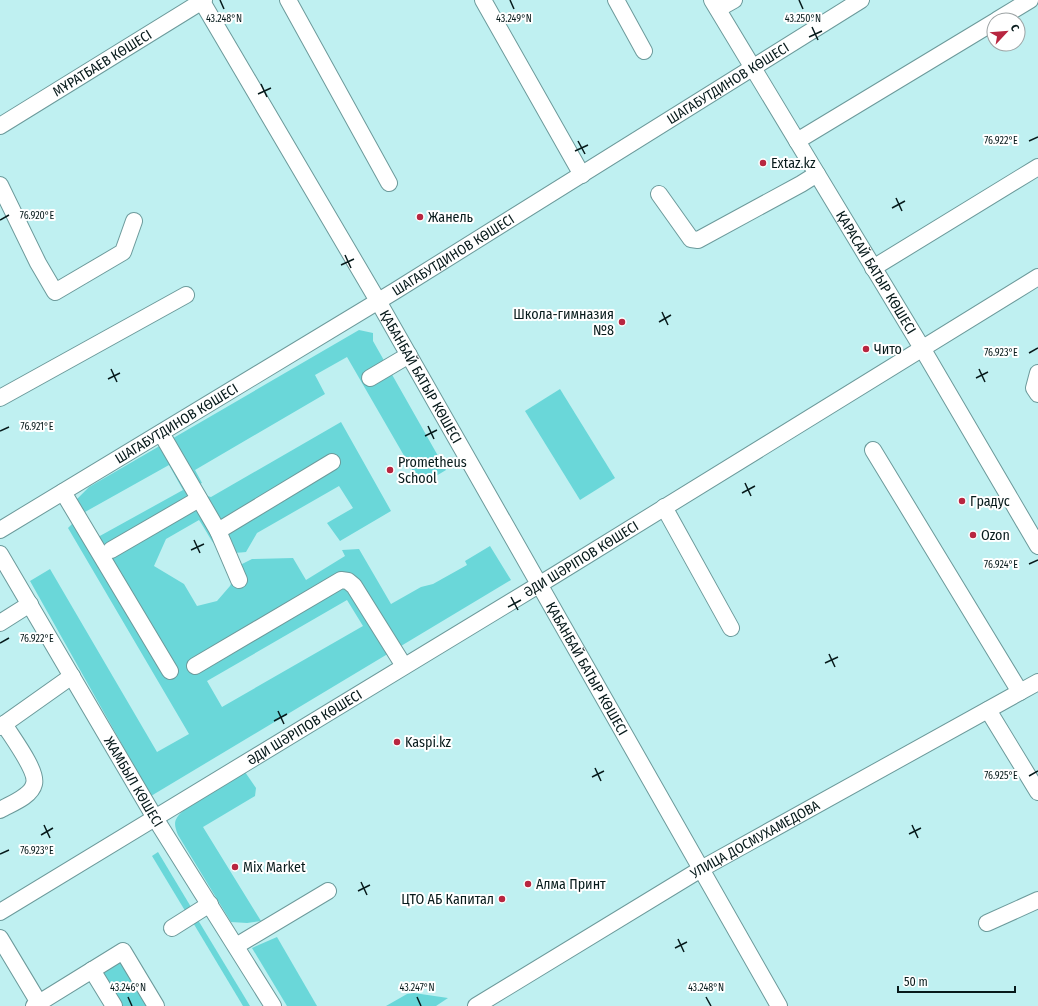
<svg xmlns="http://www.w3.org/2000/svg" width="1038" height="1006" font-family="'Fira Sans Condensed',sans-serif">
<rect width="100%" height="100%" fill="#bff0f1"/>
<g fill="#6ad7d9" fill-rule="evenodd">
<path d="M359,330L373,333V341L446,470L421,485L347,357L315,375L325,394L195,470L202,483L184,490L211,497L341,422L391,511L340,541L327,523L353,508L339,486L257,533L246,552C214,556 214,542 199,520L166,539L154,566L184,584L197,606L217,601L230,586L240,565L252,559L293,558L306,580L345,556L342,550L359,549L391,604L421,587L433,584L467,565L465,561L490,546L511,580L151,796L30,581L50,569L157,752L189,734L68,528L84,512L75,501L89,487ZM169,465L183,490L98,537L85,512ZM347,600L363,626L222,707L207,681Z"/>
<polygon points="560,389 615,478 580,500 525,411"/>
<path d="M245,772L256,788L255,796L203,827L261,921L247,923L231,922L178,835C173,823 174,819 184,810Z"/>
<polygon points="158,852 191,907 187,914 152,856"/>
<polygon points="198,920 250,1006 243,1006 192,921"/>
<polygon points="277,937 317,1006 287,1006 252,948"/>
<polygon points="123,951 156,1006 114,1006 92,970"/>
<polygon points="414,993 448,998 436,1006 386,1006 407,994"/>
</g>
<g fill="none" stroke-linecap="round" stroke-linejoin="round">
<g stroke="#6c9a9b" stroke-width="18">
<g id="minor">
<path id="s1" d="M201,0L378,301L779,1006"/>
<polyline points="288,0 389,183"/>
<polyline points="483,0 582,175"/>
<polyline points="616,0 644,51"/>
<path id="s2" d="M712,0L922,348L1038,546"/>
<polyline points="718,9 734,0"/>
<polyline points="997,20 1030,0"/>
<path id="s3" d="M0,126L204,0"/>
<polyline points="797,141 994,22"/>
<polyline points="0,185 38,263 55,292 123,252 134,221"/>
<polyline points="659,194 691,239 698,240 801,184 817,174"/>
<polyline points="873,268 1038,167"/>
<polyline points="1038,373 1034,388 1038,394"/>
<polyline points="370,378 409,355"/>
<polyline points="0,398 186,295"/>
<polyline points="161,433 218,531 239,580"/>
<polyline points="873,450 1020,692"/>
<polyline points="63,492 170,671"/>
<polyline points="664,507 731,628"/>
<path id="s4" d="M0,530L395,291L861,0"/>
<polyline points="218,531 332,462"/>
<polyline points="111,550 199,499"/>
<path id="s5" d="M0,554L155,818L273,1006"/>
<polyline points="0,623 30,604"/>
<polyline points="195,666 341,580 348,581 354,586 404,666"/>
<polyline points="988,710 1038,792"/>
<polyline points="0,727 72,676"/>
<path d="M0,810C10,804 31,797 34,784C38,771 11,736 4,724"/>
<path id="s6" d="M0,912L555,575L1038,277"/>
<polyline points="987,923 1038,900"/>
<polyline points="172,928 210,904"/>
<polyline points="0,938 39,1003"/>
<polyline points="236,946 328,891"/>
<polyline points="92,970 114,1006"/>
<polyline points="34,1006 123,951 156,1006"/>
<path id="s7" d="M476,1006L701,869L1038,682"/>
</g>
</g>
<use href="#minor" stroke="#fff" stroke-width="16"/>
</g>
<path fill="none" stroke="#071a1b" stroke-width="1.5" d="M220,0L224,9M510,0L514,9M799,0L803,9M812,27L818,40M809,37L822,31M261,84L267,97M258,94L271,88M578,141L585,154M1029,141L1038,137M575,151L588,145M896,198L902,211M892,208L905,201M0,220L9,215M345,255L351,268M341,265L354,259M662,312L668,325M659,322L671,315M1029,353L1038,348M111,369L117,382M979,369L985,382M976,378L988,372M108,379L120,373M428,426L434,439M0,431L9,427M425,436L437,430M745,483L751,496M742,493L755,486M194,540L200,553M191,550L204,544M1029,564L1038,560M511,597L518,610M508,607L521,600M0,643L9,638M829,654L835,667M825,663L838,657M278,711L284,724M274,721L287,714M595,768L601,781M1029,776L1038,771M592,777L604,771M44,825L50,838M912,825L918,838M909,834L921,828M41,835L53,828M0,854L9,850M361,882L367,895M358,891L370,885M678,939L684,952M675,948L687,942M128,997L132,1006M417,997L421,1006M706,997L711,1006"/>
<g fill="#b82640" stroke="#fff" stroke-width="1.5">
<circle cx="763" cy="163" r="4"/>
<circle cx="420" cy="217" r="4"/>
<circle cx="622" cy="322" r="4"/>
<circle cx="866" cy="349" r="4"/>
<circle cx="390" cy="470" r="4"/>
<circle cx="962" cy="501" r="4"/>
<circle cx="973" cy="535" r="4"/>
<circle cx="397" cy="742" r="4"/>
<circle cx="235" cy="867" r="4"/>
<circle cx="528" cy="884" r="4"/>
<circle cx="502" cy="899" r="4"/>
</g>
<g text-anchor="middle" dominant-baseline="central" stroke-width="4" stroke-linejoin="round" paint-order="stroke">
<g font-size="14" fill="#071a1b" stroke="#fff">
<text stroke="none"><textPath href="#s3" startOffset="120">МҰРАТБАЕВ КӨШЕСІ</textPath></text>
<text stroke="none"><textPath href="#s4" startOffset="854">ШАГАБУТДИНОВ КӨШЕСІ</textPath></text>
<text stroke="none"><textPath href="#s4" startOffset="530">ШАГАБУТДИНОВ КӨШЕСІ</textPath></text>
<text stroke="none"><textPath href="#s2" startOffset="318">ҚАРАСАЙ БАТЫР КӨШЕСІ</textPath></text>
<text stroke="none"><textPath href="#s1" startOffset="436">ҚАБАНБАЙ БАТЫР КӨШЕСІ</textPath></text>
<text stroke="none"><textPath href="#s4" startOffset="206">ШАГАБУТДИНОВ КӨШЕСІ</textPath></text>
<text stroke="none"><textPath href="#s6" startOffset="680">ӘДИ ШӘРІПОВ КӨШЕСІ</textPath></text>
<text stroke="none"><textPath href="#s1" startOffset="772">ҚАБАНБАЙ БАТЫР КӨШЕСІ</textPath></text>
<text stroke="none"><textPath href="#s6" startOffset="356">ӘДИ ШӘРІПОВ КӨШЕСІ</textPath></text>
<text stroke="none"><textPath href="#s5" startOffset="264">ЖАМБЫЛ КӨШЕСІ</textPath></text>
<text stroke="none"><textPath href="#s7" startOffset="325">УЛИЦА ДОСМУХАМЕДОВА</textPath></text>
</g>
<g font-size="14" fill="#071a1b" stroke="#fff" text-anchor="start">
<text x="771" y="163">Extaz.kz</text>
<text x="428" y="217">Жанель</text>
<text x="614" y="314" text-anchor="end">Школа-гимназия<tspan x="614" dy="16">№8</tspan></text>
<text x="874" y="349">Чито</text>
<text x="398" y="462">Prometheus<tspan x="398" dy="16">School</tspan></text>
<text x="970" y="501">Градус</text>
<text x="981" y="535">Ozon</text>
<text x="405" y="742">Kaspi.kz</text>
<text x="243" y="867">Mix Market</text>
<text x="536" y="884">Алма Принт</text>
<text x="494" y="899" text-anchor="end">ЦТО АБ Капитал</text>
</g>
</g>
<g font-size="10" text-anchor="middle" fill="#071a1b" stroke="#fff" stroke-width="4" stroke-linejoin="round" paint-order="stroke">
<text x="514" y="22">43.249°N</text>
<text x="803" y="22">43.250°N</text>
<text x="224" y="22">43.248°N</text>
<text x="1001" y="144">76.922°E</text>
<text x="37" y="219">76.920°E</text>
<text x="1001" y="356">76.923°E</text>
<text x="37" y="430">76.921°E</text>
<text x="1001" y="568">76.924°E</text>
<text x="37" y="642">76.922°E</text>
<text x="1001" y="779">76.925°E</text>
<text x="37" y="854">76.923°E</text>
<text x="128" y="991">43.246°N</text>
<text x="417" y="991">43.247°N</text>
<text x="706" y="991">43.248°N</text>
</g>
<g transform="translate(1006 32) rotate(64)"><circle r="19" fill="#ffffff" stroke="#9ca3a4"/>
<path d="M0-3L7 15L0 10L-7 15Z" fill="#b82640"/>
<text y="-6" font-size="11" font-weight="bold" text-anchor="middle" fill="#071a1b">С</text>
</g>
<path d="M898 986v6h117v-6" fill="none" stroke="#071a1b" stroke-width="2"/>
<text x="904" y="986" font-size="12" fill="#071a1b" stroke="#ffffff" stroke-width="3" paint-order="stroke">50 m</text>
</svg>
